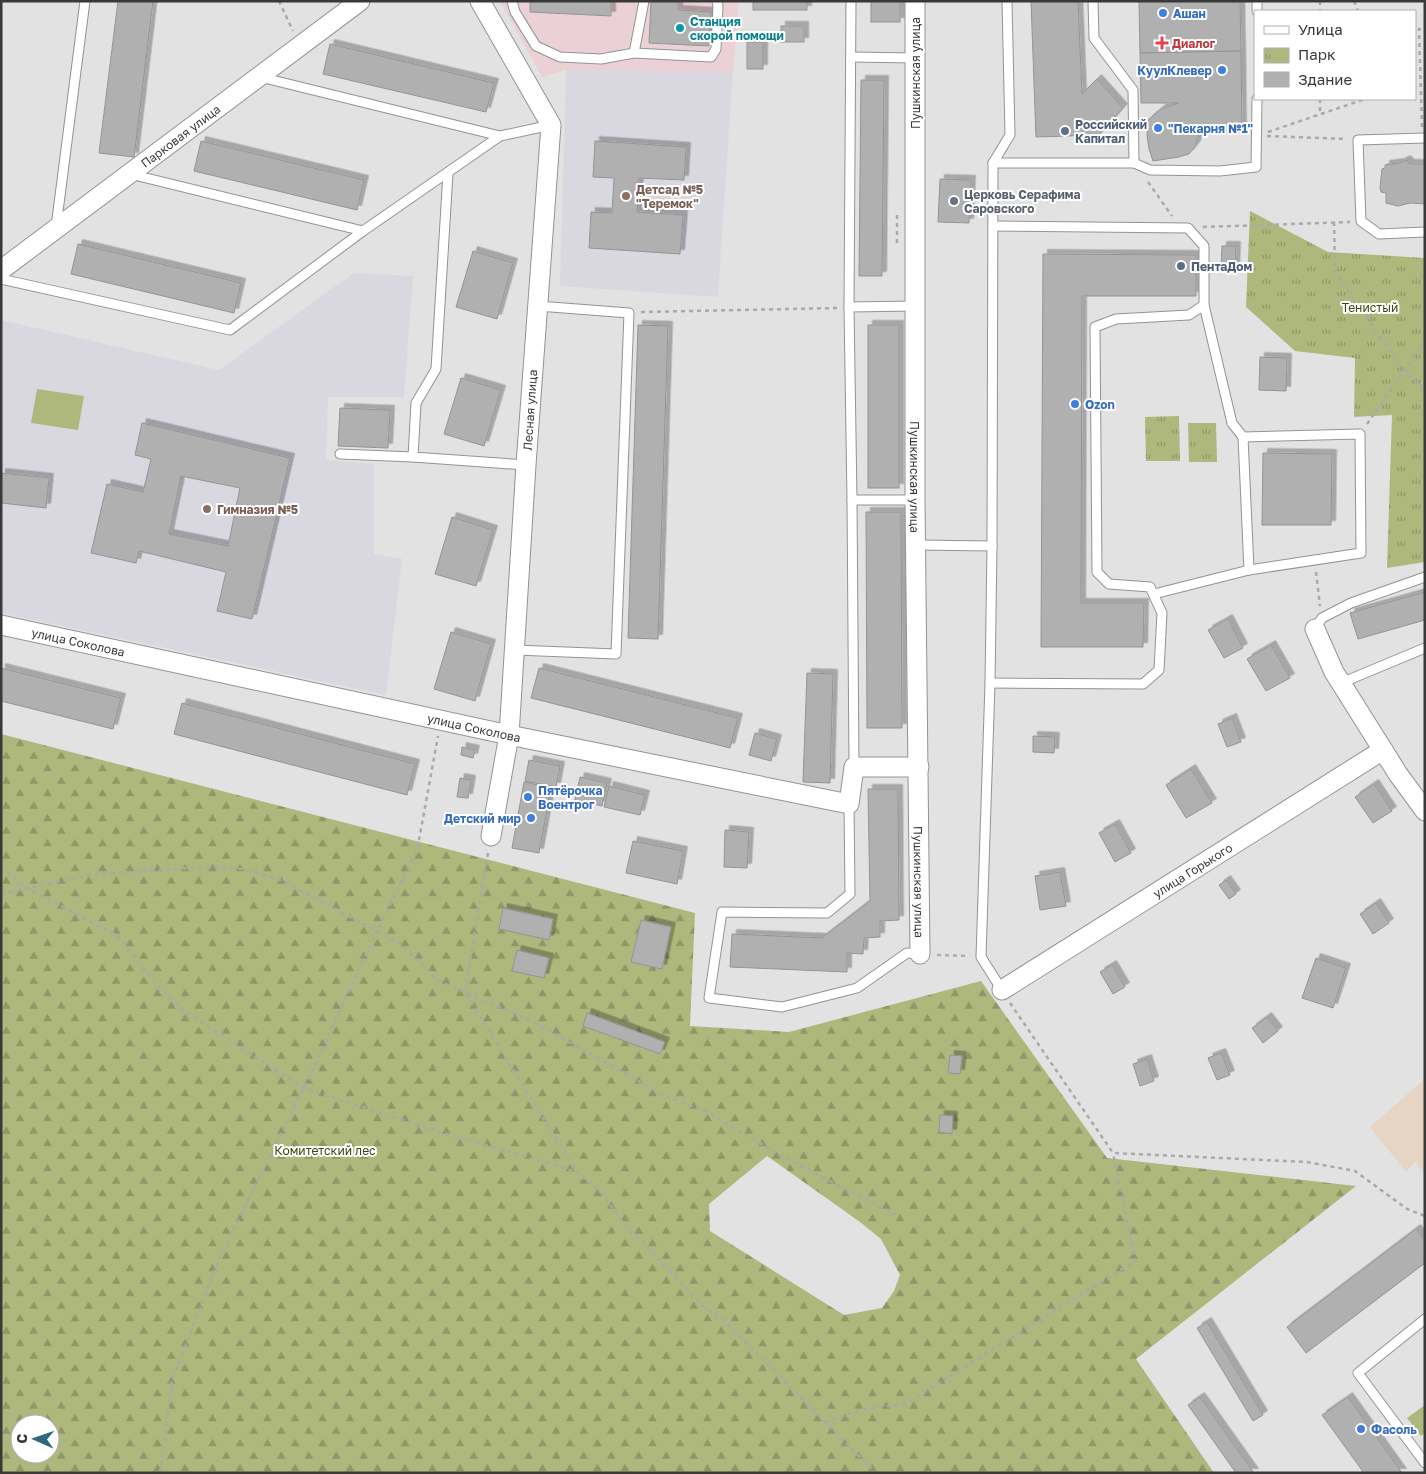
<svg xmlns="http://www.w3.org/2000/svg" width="1426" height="1474" font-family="'Golos Text',sans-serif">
<defs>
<pattern id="forest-firs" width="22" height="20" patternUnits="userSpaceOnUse" patternTransform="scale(1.25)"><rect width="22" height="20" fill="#aeb87d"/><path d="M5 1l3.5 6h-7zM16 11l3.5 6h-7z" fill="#8f9767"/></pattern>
<pattern id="park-tufts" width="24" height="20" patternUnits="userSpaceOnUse" patternTransform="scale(1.25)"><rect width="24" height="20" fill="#aeb87d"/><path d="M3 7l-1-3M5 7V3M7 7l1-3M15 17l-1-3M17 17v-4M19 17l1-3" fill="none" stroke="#8f9767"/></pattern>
<filter id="shadow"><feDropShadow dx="4.5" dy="-4.5" stdDeviation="0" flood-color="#0004"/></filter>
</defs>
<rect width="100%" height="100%" fill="#e2e2e3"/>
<g fill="#d9d8e1">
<polygon points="566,70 733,72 718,297 560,286"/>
<polygon points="354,273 413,276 404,397 328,397 326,460 374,464 374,554 402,559 386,695 1,613 1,320 219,370"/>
</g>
<polygon fill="#e6d5c4" points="1425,1079 1425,1174 1415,1162 1406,1172 1370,1127"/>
<polygon fill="#ebd1d5" points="500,1 739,1 733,72 566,70 542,77"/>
<path fill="url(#forest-firs)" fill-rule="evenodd" d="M1,734L695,913L690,1026L789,1032L981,981L1107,1158L1356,1186L1136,1359L1214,1473H1ZM767,1156L860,1222L881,1239L900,1275L894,1291L882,1308L844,1315L710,1231L709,1204ZM20,1424H50V1454H20Z"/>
<g fill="url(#park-tufts)">
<polygon points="1250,211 1328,252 1425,258 1425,562 1387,568 1392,415 1354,417 1355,358 1295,351 1246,307"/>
<polygon points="1179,416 1180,461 1146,461 1145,417"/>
<polygon points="1188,423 1216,423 1217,462 1189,462"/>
</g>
<g fill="#aeb87d">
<polygon points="37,389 84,396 78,430 31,423"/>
<polygon points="1425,1405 1425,1433 1421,1436 1407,1418"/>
</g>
<g fill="#b0b0b1" stroke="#949495" fill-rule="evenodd" filter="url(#shadow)">
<polygon points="118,1 153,1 134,157 99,153"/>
<polygon points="530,1 611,1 611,16 530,12"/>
<polygon points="651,1 678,1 678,10 711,12 709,46 649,43"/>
<rect x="753" y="1" width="54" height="9"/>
<rect x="871" y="1" width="29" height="21"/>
<polygon points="1031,1 1078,1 1082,94 1097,79 1123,108 1099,135 1036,137"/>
<polygon points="1139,1 1240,1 1241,51 1140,53"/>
<rect x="781" y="26" width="23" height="16"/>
<rect x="747" y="42" width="16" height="27"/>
<polygon points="330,44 494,83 486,112 323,74"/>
<polygon points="1241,51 1242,132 1199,133 1196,145 1189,154 1179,157 1153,161 1149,149 1147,135 1148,120 1161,109 1178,103 1141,103 1140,53"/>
<polygon points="861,80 884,80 882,276 859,276"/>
<polygon points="201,141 364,180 357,210 194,171"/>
<polygon points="595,141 686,147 684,180 639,178 637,212 683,215 680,254 589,248 591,212 612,213 614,178 593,177"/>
<polygon points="1406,160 1410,164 1425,164 1425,204 1410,203 1398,206 1386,203 1386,193 1381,192 1380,188 1382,169 1385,168 1385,165 1400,163"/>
<polygon points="940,179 971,180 969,223 938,222"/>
<polygon points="78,244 241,283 234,313 71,274"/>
<polygon points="1222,246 1236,246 1235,271 1221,271"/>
<polygon points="473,251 513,263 497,319 456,307"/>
<polygon points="1043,254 1196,255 1196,296 1082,296 1081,603 1144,603 1143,647 1041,647"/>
<polygon points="638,325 668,326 658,639 628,638"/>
<rect x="868" y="325" width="31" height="163"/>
<polygon points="1260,357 1287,358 1286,391 1259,390"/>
<polygon points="461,378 501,390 484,446 444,434"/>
<polygon points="340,408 390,410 388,448 338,446"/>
<path d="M142,423L290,458L252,619L217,611L226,572L139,551L136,563L91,553L107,484L143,492L151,459L135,455ZM181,476L240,488L228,546L169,534Z"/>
<polygon points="1263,453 1332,454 1331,525 1262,525"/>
<polygon points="1,473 49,478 46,508 1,503"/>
<polygon points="866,512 901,512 902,728 867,728"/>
<polygon points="452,517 493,530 476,586 435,574"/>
<polygon points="1425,592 1425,620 1358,639 1350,613"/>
<polygon points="1228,619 1243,648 1224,658 1208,630"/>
<polygon points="451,632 491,644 475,701 434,689"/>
<polygon points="1271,645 1290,678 1266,691 1247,659"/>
<polygon points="1,668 121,698 113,729 1,701"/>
<polygon points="539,668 738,718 730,748 531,698"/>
<polygon points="807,673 833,674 830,783 803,782"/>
<polygon points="182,703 415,764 407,795 174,734"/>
<polygon points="1232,718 1241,742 1227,747 1218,724"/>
<polygon points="755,733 777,739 771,761 749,755"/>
<polygon points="1033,736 1055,737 1054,753 1033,752"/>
<polygon points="462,747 475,750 473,758 461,755"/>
<polygon points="529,760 560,766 556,787 525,781"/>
<polygon points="1191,769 1212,803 1186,818 1166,785"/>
<polygon points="580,777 607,783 602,806 575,800"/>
<polygon points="460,778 471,780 468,798 457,797"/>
<polygon points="524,782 551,788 539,853 512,848"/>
<polygon points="1374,784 1392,811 1373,823 1355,797"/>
<polygon points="609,786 645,795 640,815 604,807"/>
<polygon points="868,789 898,789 899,920 880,921 880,937 864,938 863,954 847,953 847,972 730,967 732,934 822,938 870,901"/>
<polygon points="1115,824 1131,853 1115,862 1099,833"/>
<polygon points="725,830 749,832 747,868 724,867"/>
<polygon points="633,841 683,851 677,884 626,873"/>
<polygon points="1060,872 1066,906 1040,910 1035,876"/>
<polygon points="1226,880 1236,894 1229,899 1219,885"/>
<polygon points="1376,903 1389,923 1373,934 1360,914"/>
<polygon points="503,908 553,919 549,940 499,929"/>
<polygon points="641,920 671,927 662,969 631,962"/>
<polygon points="517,950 549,958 544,978 512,971"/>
<polygon points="1316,958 1346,968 1333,1008 1302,998"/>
<polygon points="1112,965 1125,987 1113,994 1100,972"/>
<polygon points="587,1013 665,1042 660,1054 583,1026"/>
<polygon points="1267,1017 1278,1031 1263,1043 1252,1028"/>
<polygon points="1221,1053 1230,1075 1217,1080 1208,1058"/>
<polygon points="950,1055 962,1056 960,1074 948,1073"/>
<polygon points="1147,1059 1154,1081 1140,1086 1133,1064"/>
<polygon points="940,1115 953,1116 952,1134 939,1132"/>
<polygon points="1416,1229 1425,1240 1425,1263 1306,1353 1287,1327"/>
<polygon points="1207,1322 1263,1415 1253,1421 1197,1328"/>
<polygon points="1200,1397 1254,1473 1236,1473 1188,1405"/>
<polygon points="1348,1397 1402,1473 1364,1473 1322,1415"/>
</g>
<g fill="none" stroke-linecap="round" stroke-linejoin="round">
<g stroke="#939394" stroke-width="11">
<g id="service">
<polyline points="512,1 515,12 536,46 560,57 601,59 634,53 644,1"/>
<polyline points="851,1 849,307 852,500"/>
<polyline points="1007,1 1010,135 993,163 1134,163 1133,90 1094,38 1093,1"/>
<polyline points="1257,1 1257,11"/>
<polyline points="634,53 711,57 716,49 718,6 717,1"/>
<polyline points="851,57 915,58"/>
<polyline points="260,77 500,136"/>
<polyline points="1425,138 1358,140 1361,221 1379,234 1425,232"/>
<polyline points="993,163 992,546 990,683 981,957 1002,990"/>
<polyline points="1134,163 1150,170 1220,171 1256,167 1257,99"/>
<polyline points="448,173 436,369 416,403 413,457 526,465"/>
<polyline points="130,174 363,231"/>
<polyline points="56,227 85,1"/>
<polyline points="1,279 230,330 363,231 500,136 551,125"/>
<polyline points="1204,305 1232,423 1243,437 1360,434 1361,553 1249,570"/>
<polyline points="849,307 916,306"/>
<polyline points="340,454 413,457"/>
<polyline points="916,545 992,546"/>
<polyline points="1154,594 1249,570 1243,437"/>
<polyline points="1315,629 1322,618 1351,603 1425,577"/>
<polyline points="515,650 616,654 629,313 538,306"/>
<polyline points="990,683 1143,684 1159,670 1162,613 1150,587 1109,584 1097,572 1095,327 1116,319 1189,315 1204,305 1204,246 1188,228 993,226"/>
<polyline points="1341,683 1425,648"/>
<polyline points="854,767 852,500 915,500"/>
<polyline points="849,804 850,894 827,913 722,912 709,998 782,1007 857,988 907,953 920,954"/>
<polyline points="1425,1319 1358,1373 1425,1463"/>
</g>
</g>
<g stroke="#939394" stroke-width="21">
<g id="minor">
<polyline points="480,1 551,125 526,465 509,735 491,836"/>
<path id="s1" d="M915,1V500L920,954"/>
<path id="s2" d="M1,270L360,1"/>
<path id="s3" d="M1,625L509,735L849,804L854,767H919"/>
<polyline points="1315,629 1334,672 1398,774 1425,811"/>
<path id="s4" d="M1002,990L1383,750"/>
</g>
</g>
<g stroke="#a9a9aa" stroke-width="2.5" stroke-dasharray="4 4" stroke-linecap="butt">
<polyline points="279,1 293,31"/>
<polyline points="1320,1 1320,11"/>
<polyline points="1354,1 1358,11"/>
<polyline points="1320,99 1320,114"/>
<polyline points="1422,127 1419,29 1425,29"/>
<polyline points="1268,132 1365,99"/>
<polyline points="1267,136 1347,139"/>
<polyline points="1148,182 1172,216"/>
<polyline points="897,215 897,247"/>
<polyline points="1334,222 1335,272 1404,371 1425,391"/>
<polyline points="1203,227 1350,222"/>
<polyline points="641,312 838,308"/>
<polyline points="1367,424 1425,341"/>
<polyline points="1316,572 1320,606"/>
<polyline points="488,853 465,992 576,1171"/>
<polyline points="1,867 27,888 118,936 150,977 182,1010 304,1088 446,1134 515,1153 577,1172 601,1192 627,1228 642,1241 706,1309 722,1318 876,1473"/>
<polyline points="1,894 88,875 204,867 242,869 281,880 401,944 439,981 530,1020 663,1095 705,1111 778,1154 896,1215"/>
<polyline points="937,955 969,956"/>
<polyline points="1010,1003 1113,1153 1307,1162 1355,1171 1407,1209 1425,1216"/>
<polyline points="825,1422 864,1409 905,1404 1135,1261 1113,1153"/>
<polyline points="160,1473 172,1380 220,1257 304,1088 377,931 417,851 438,736"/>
</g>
<use href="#service" stroke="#fff" stroke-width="9"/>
<use href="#minor" stroke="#fff" stroke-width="19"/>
</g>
<g fill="#3f7fe0" stroke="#fff" stroke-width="2">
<circle cx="1163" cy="13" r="5"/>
<circle cx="1222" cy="70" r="5"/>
<circle cx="1158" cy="128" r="5"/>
<circle cx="1075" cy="404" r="5"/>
<circle cx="528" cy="797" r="5"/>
<circle cx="531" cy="818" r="5"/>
<circle cx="1361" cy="1429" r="5"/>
</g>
<circle fill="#0f9aa8" stroke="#fff" stroke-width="2" cx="680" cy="28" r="5"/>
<path fill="#e0444e" stroke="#fff" stroke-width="2" d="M1159.5 35.5h5v5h5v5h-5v5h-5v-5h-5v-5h5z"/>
<g fill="#5c6f8a" stroke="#fff" stroke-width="2">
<circle cx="1065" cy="131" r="5"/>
<circle cx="1181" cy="266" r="5"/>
</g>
<g fill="#8d6e63" stroke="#fff" stroke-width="2">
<circle cx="626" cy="196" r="5"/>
<circle cx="207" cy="509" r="5"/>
</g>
<circle fill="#6b7280" stroke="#fff" stroke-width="2" cx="954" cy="201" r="5"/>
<g text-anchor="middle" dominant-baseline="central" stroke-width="4" stroke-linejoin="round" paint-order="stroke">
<g font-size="12" font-weight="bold" fill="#366cbe" stroke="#fff" text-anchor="start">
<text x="1173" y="13">Ашан</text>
<text x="1212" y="70" text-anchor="end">КуулКлевер</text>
<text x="1168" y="128">"Пекарня №1"</text>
<text x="1085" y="404">Ozon</text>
<text x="538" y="790">Пятёрочка<tspan x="538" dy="14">Воентрог</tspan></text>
<text x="521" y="818" text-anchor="end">Детский мир</text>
<text x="1371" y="1429">Фасоль</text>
</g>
<g font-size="12" font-weight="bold" fill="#0d838f" stroke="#fff" text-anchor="start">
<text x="690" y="21">Станция<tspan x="690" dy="14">скорой помощи</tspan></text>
</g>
<g font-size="12" font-weight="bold" fill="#be3a42" stroke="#fff" text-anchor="start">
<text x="1172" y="43">Диалог</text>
</g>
<g font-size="12" fill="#39393a" stroke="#fff">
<text transform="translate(915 73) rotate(-90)">Пушкинская улица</text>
<text stroke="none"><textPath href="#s2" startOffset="224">Парковая улица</textPath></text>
<text transform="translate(530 410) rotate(-86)">Лесная улица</text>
<text stroke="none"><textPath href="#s1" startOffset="476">Пушкинская улица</textPath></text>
<text stroke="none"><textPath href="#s3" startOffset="79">улица Соколова</textPath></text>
<text stroke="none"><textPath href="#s3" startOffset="484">улица Соколова</textPath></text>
<text stroke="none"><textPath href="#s4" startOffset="225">улица Горького</textPath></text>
<text stroke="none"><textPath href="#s1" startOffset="881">Пушкинская улица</textPath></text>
</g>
<g font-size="12" font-weight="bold" fill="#4e5e75" stroke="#fff" text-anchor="start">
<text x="1075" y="124">Российский<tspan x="1075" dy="14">Капитал</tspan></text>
<text x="1191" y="266">ПентаДом</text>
</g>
<g font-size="12" font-weight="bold" fill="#785e54" stroke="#fff" text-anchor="start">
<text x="636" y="189">Детсад №5<tspan x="636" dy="14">"Теремок"</tspan></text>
<text x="217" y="509">Гимназия №5</text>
</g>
<g font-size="12" font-weight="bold" fill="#5b616d" stroke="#fff" text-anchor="start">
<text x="964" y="194">Церковь Серафима<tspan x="964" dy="14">Саровского</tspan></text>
</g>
<g font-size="12" fill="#3e4408" stroke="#fff">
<text x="1370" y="307">Тенистый</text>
<text x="325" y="1150">Комитетский лес</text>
</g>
</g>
<rect width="1426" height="1474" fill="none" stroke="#39393a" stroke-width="5"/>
<rect x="1254" y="10" width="162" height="90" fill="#ffffff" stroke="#b0b0b0"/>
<rect x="1264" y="26" width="25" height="8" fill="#ffffff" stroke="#b0b0b0"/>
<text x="1298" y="35" font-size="15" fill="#39393a">Улица</text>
<rect x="1264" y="48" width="25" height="15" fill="url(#park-tufts)" stroke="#b0b0b0"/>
<text x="1298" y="60" font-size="15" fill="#39393a">Парк</text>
<rect x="1264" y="72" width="25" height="15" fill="#b0b0b1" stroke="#b0b0b0"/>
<text x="1298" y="85" font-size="15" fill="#39393a">Здание</text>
<g transform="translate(35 1439) rotate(272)"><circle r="24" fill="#ffffff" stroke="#b0b0b0"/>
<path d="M0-4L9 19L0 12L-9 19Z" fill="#2c6a80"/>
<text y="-8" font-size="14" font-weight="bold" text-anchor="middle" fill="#39393a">С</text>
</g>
</svg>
